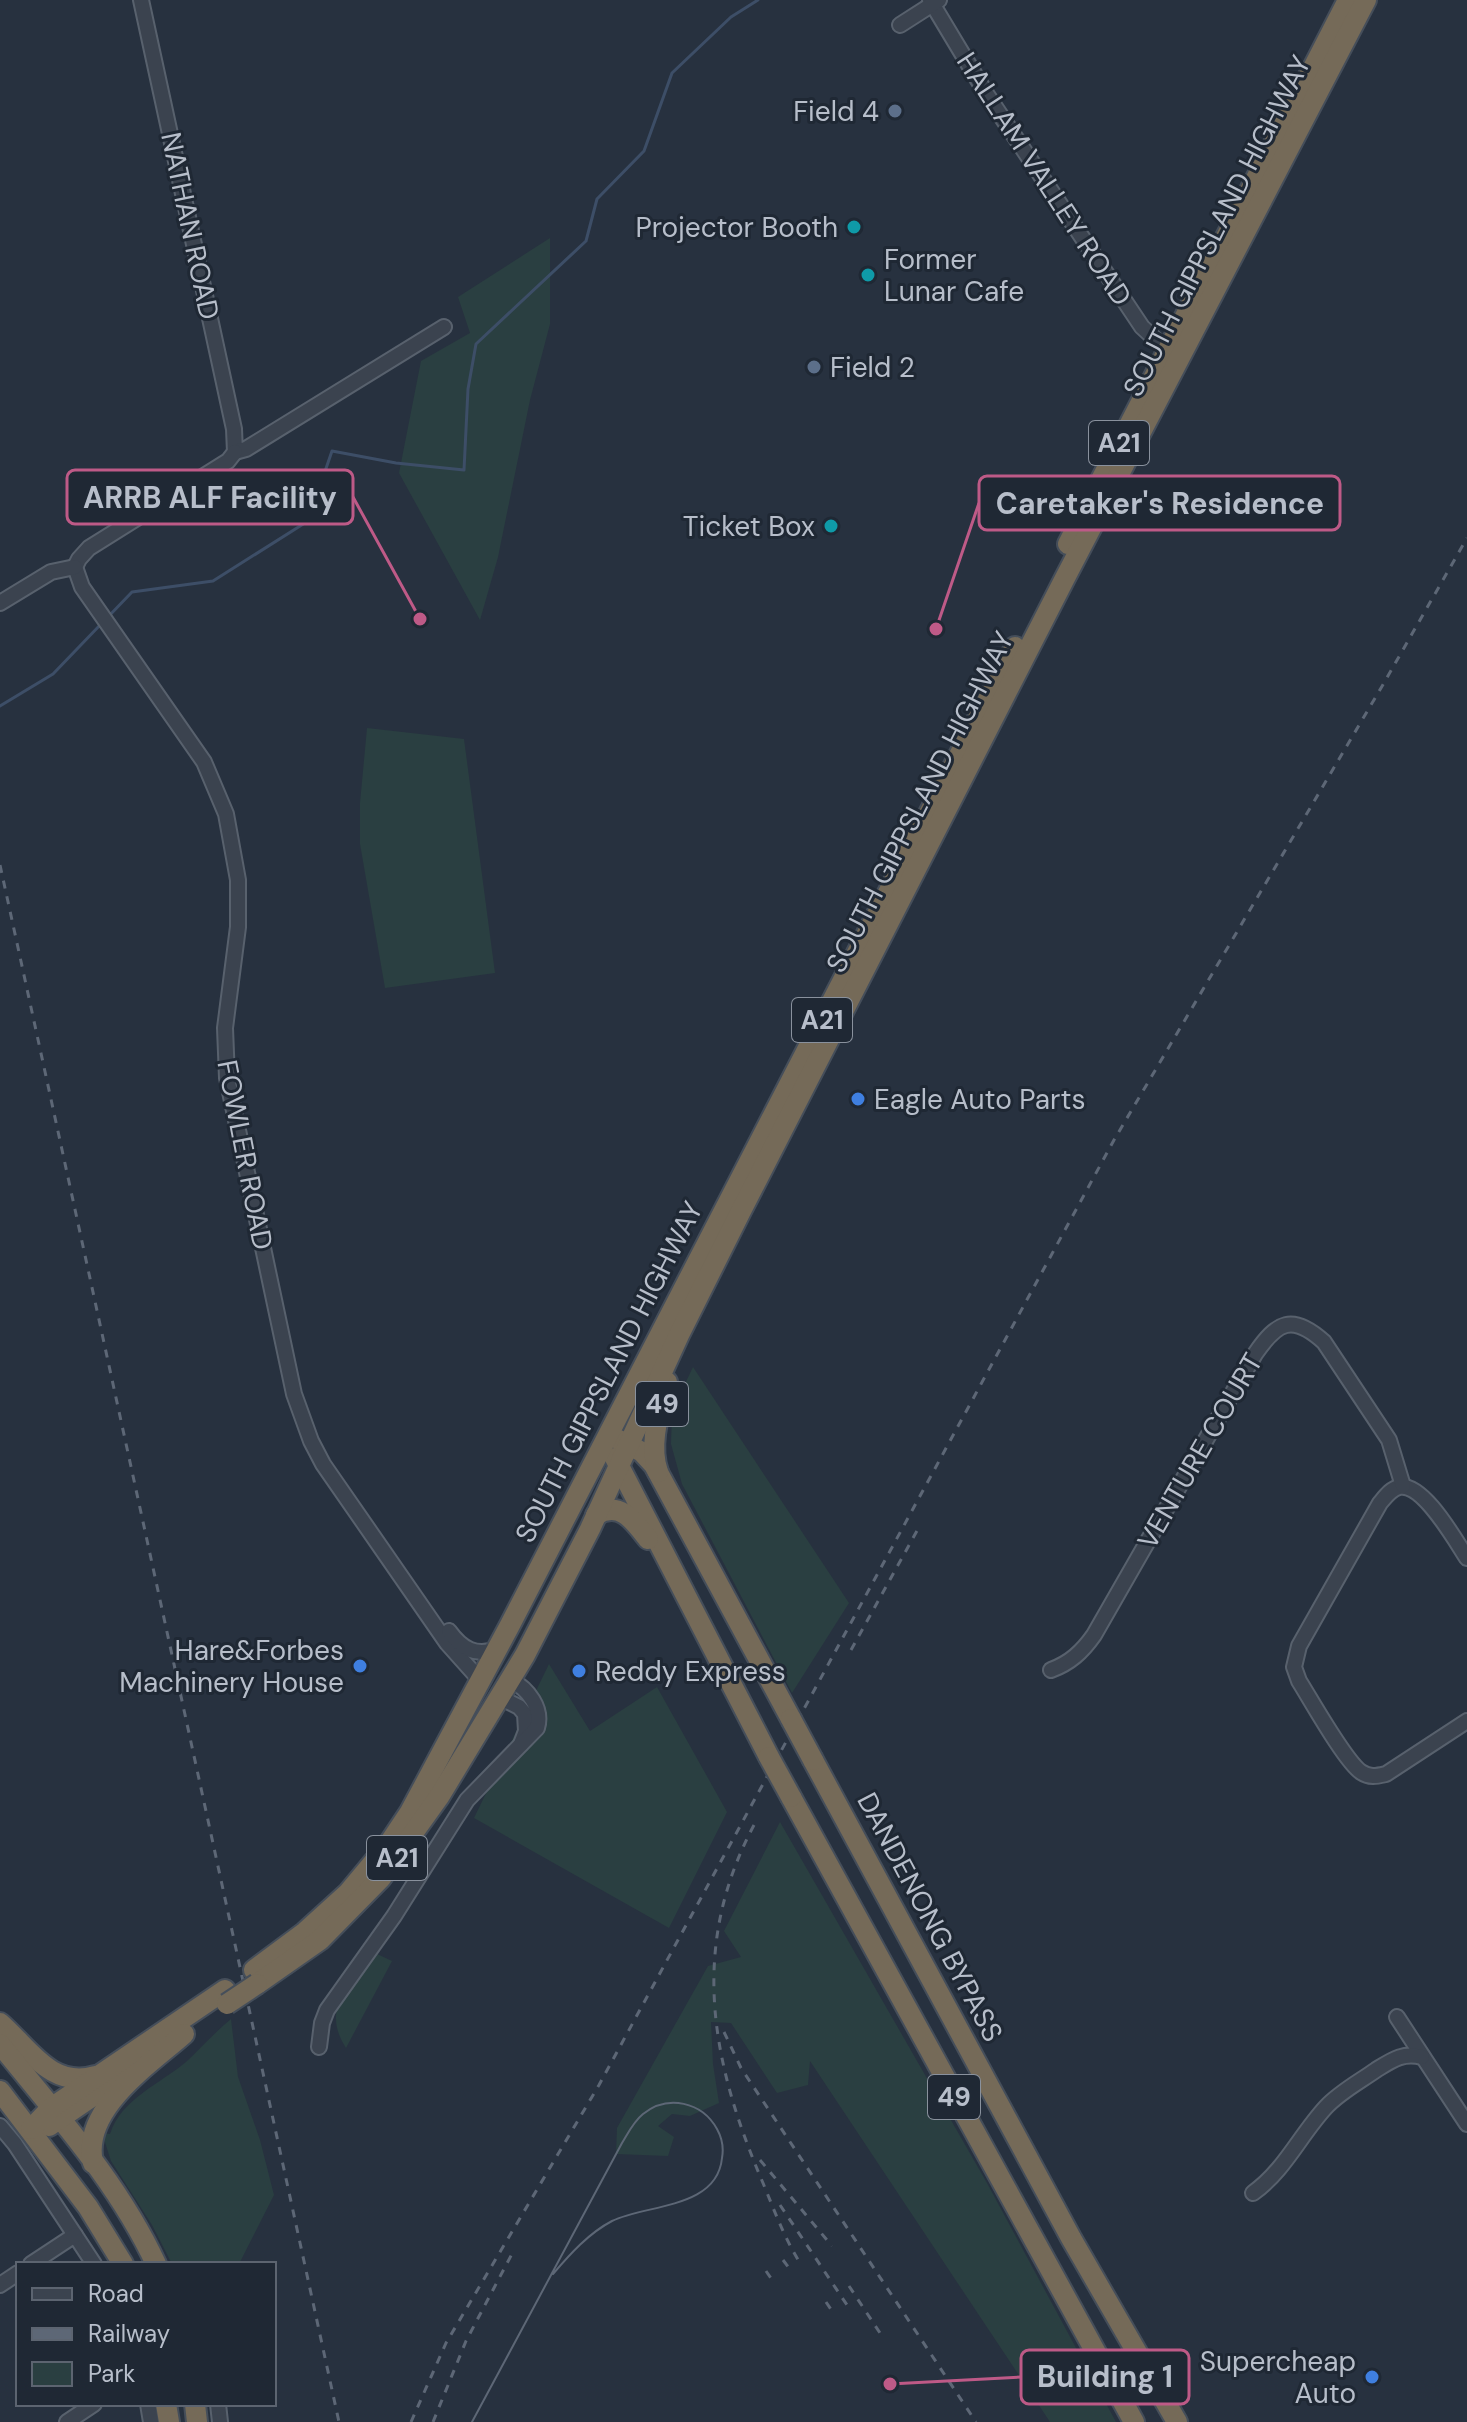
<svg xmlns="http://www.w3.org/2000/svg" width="1467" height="2422" font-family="'DM Sans',sans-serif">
<rect width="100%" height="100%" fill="#27313f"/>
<g fill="#2a3f41">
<polygon points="550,238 550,324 530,400 498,557 480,620 399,473 421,361 470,333 458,297"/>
<polygon points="367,728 464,739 495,973 385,988 360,844 360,803"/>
<polygon points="693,1367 849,1603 792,1693 682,1484 671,1444 672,1411"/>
<polygon points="549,1664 590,1731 657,1687 727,1812 669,1928 474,1818"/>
<polygon points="780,1822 987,2183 1116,2422 1050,2422 810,2061 808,2085 777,2093 731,2023 711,2022 713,2064 719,2103 690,2116 672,2114 658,2126 674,2137 668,2156 616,2154 617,2128 708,1966 741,1957 724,1931"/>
<path d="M375,1953L392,1961L346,2048C320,2007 350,1987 375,1953Z"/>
<path d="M231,2019L238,2077L260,2140L274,2195L239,2264H172L152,2225L111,2161L102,2133L110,2134C121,2099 160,2084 186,2062C201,2048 215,2032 231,2019Z"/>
</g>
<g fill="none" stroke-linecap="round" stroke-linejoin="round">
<g stroke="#3d4e67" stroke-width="3">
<polyline points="107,618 132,592 213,581 308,521 332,451 396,463 464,470 468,389 476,344 586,241 597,199 644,151 672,73 731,17 758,0"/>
<polyline points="0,706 53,674 102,623"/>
</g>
<g stroke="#58616d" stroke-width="18">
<g id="minor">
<polyline points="141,0 234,429 235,452"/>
<polyline points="930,0 987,95 1142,327 1167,350"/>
<polyline points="900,25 939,0"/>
<polyline points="235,452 246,449 444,327"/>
<polyline points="75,567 82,587 204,762 226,814 238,880 238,927 225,1028 227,1078 294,1394 311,1441 323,1464 447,1643 480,1680"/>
<polyline points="75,567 79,559 89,548 228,461 235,452"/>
<polyline points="0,603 51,572 75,567"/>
<path d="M1467,1558C1455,1540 1423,1482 1399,1487C1391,1489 1386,1496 1380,1503L1299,1646L1294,1667L1299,1681C1311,1700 1345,1761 1361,1772C1370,1778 1377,1776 1386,1774L1467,1721"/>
<path d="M449,1631C462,1649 476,1657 497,1649"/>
<path d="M1051,1670C1070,1663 1082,1652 1094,1635L1255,1354C1277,1322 1292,1313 1324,1342L1389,1440L1403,1486"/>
<polyline points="501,1698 519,1707 525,1714 526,1731 521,1744"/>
<polyline points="1397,2017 1467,2124"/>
<path d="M319,2047L322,2023L327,2010L394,1916L467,1800L537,1728C543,1708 528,1689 511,1680"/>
<polyline points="0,2126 15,2144 94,2264"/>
<path d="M1253,2193C1285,2170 1300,2135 1326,2107C1340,2092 1359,2082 1376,2070C1392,2060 1403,2052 1422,2057"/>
<polyline points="31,2264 75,2235"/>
<polyline points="0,2285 18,2273"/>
<polyline points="148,2404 151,2422"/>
<polyline points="218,2404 220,2422"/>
<polyline points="67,2422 94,2404"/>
</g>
</g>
<g stroke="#454e5a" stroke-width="24">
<g id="highway">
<polyline points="1068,544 1348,0"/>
<polyline points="619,1440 642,1452 654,1465 791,1719"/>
<polyline points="615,1458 769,1757"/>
<path d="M658,1472C648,1443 660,1410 667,1382"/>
<path d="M596,1515C620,1500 634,1521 648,1539"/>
<polyline points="813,1760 1071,2238 1177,2422"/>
<polyline points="791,1797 1134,2422"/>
<polyline points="254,1970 305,1932 348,1893 388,1845 410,1812 510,1625 1015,647"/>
<polyline points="257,1984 320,1940 381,1878 439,1797 525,1655 590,1529 679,1335 741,1211 1065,578 1366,0"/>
<path d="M0,2023C29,2048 51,2089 95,2076"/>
<path d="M0,2044C56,2114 118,2182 156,2264"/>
<polyline points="0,2091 88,2207 123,2264"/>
<polyline points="49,2126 128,2072"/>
<polyline points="31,2129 51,2108 225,1990"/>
<path d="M93,2163C81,2109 149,2065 184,2034"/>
<polyline points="166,2404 169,2422"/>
<polyline points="195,2404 197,2422"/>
</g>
</g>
<use href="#minor" stroke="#3b434f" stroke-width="14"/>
<use href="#highway" stroke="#756a58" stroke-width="20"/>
<path stroke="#5d6776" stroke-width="2" d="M472,2422L622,2143C628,2133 634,2121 643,2114C668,2094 702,2102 717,2129C722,2138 724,2147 722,2158C717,2209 647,2204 612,2221C589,2233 570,2254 553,2274"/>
<g stroke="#5d6776" stroke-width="3" stroke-dasharray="8 8" stroke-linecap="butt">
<polyline points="0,865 339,2422"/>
<polyline points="851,1650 918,1529"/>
<path d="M754,1825C689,1947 711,2062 763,2183C775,2212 785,2240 802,2266"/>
<polyline points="724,2032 741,2068 976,2422"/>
<polyline points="760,2160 832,2246"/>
<polyline points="780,2205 847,2305"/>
<polyline points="783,2260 792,2272"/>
<polyline points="766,2271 775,2284"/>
<polyline points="849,2286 882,2336"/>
<polyline points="826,2302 834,2314"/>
<polyline points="411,2422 446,2343 599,2085 1114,1140 1381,688 1467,538"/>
<polyline points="433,2422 466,2341 514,2250"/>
</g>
<g stroke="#454e5a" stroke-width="24" stroke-linecap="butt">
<g id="highway-bridge">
<polyline points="791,1719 813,1760"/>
<polyline points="769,1757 791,1797"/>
<polyline points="227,2004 257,1984"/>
</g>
</g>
<use href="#highway-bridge" stroke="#756a58" stroke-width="20"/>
</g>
<g fill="#5c6f8a" stroke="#1f2834" stroke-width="3">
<circle cx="895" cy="111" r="8"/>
<circle cx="814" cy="367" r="8"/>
</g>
<g fill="#0f9aa8" stroke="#1f2834" stroke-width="3">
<circle cx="854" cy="227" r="8"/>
<circle cx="868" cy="275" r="8"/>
<circle cx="831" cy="526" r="8"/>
</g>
<g fill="#3f7fe0" stroke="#1f2834" stroke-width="3">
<circle cx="858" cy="1099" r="8"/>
<circle cx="360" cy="1666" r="8"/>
<circle cx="579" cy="1671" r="8"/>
<circle cx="1372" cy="2377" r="8"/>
</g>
<g text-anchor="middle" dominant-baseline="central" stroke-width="6" stroke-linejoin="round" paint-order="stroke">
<g fill="#1f2834" stroke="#89919d" stroke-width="2">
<rect x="1089" y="421" width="60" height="44" rx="6"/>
<rect x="792" y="998" width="60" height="44" rx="6"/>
<rect x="636" y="1382" width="52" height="44" rx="6"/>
<rect x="367" y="1836" width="60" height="44" rx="6"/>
<rect x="928" y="2075" width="52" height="44" rx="6"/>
</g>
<g font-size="26" font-weight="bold" fill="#b7beca">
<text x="1119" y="443">A21</text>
<text x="822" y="1020">A21</text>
<text x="662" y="1404">49</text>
<text x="397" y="1858">A21</text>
<text x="954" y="2097">49</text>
</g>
<g font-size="28" fill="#b7beca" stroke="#1f2834" text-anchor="end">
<text x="879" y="111">Field 4</text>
<text x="838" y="227">Projector Booth</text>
<text x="884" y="259" text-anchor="start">Former<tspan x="884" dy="32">Lunar Cafe</tspan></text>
<text x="830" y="367" text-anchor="start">Field 2</text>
<text x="815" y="526">Ticket Box</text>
<text x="874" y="1099" text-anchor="start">Eagle Auto Parts</text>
<text x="344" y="1650">Hare&amp;Forbes<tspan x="344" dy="32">Machinery House</tspan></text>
<text x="595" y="1671" text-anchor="start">Reddy Express</text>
<text x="1356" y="2361">Supercheap<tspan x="1356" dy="32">Auto</tspan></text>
</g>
<g font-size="28" fill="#b7beca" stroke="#1f2834">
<text transform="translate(1044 179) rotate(57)">HALLAM VALLEY ROAD</text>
<text transform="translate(190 226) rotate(78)">NATHAN ROAD</text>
<text transform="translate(1217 226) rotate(-63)">SOUTH GIPPSLAND HIGHWAY</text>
<text transform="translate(920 802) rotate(-63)">SOUTH GIPPSLAND HIGHWAY</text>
<text transform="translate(245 1155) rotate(79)">FOWLER ROAD</text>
<text transform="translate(609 1372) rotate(-63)">SOUTH GIPPSLAND HIGHWAY</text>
<text transform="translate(1200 1451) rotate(-60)">VENTURE COURT</text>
<text transform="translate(930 1917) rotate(62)">DANDENONG BYPASS</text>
</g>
</g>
<path fill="none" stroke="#be5a87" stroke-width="3" d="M420 619L353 497M936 629L979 503M890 2384L1021 2377"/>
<g fill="#be5a87" stroke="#1f2834" stroke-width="3">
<circle cx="420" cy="619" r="8"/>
<circle cx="936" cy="629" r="8"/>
<circle cx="890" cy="2384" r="8"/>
</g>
<g fill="#1f2834" stroke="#be5a87" stroke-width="3">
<rect x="67" y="470" width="286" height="54" rx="8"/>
<rect x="979" y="476" width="361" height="54" rx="8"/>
<rect x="1021" y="2350" width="168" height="54" rx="8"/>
</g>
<g font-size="30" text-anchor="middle" font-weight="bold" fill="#b7beca">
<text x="210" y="508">ARRB ALF Facility</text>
<text x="1160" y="514">Caretaker's Residence</text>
<text x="1105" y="2387">Building 1</text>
</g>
<rect x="16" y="2262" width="260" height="144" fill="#1f2834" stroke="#5c6470" stroke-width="2"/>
<rect x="32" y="2288" width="40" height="12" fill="#3b434f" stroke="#5c6470" stroke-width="2"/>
<text x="88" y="2302" font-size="24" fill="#b7beca">Road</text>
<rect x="32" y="2328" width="40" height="12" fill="#5d6776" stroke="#5c6470" stroke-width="2"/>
<text x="88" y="2342" font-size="24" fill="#b7beca">Railway</text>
<rect x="32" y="2362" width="40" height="24" fill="#2a3f41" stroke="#5c6470" stroke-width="2"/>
<text x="88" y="2382" font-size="24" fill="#b7beca">Park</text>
</svg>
